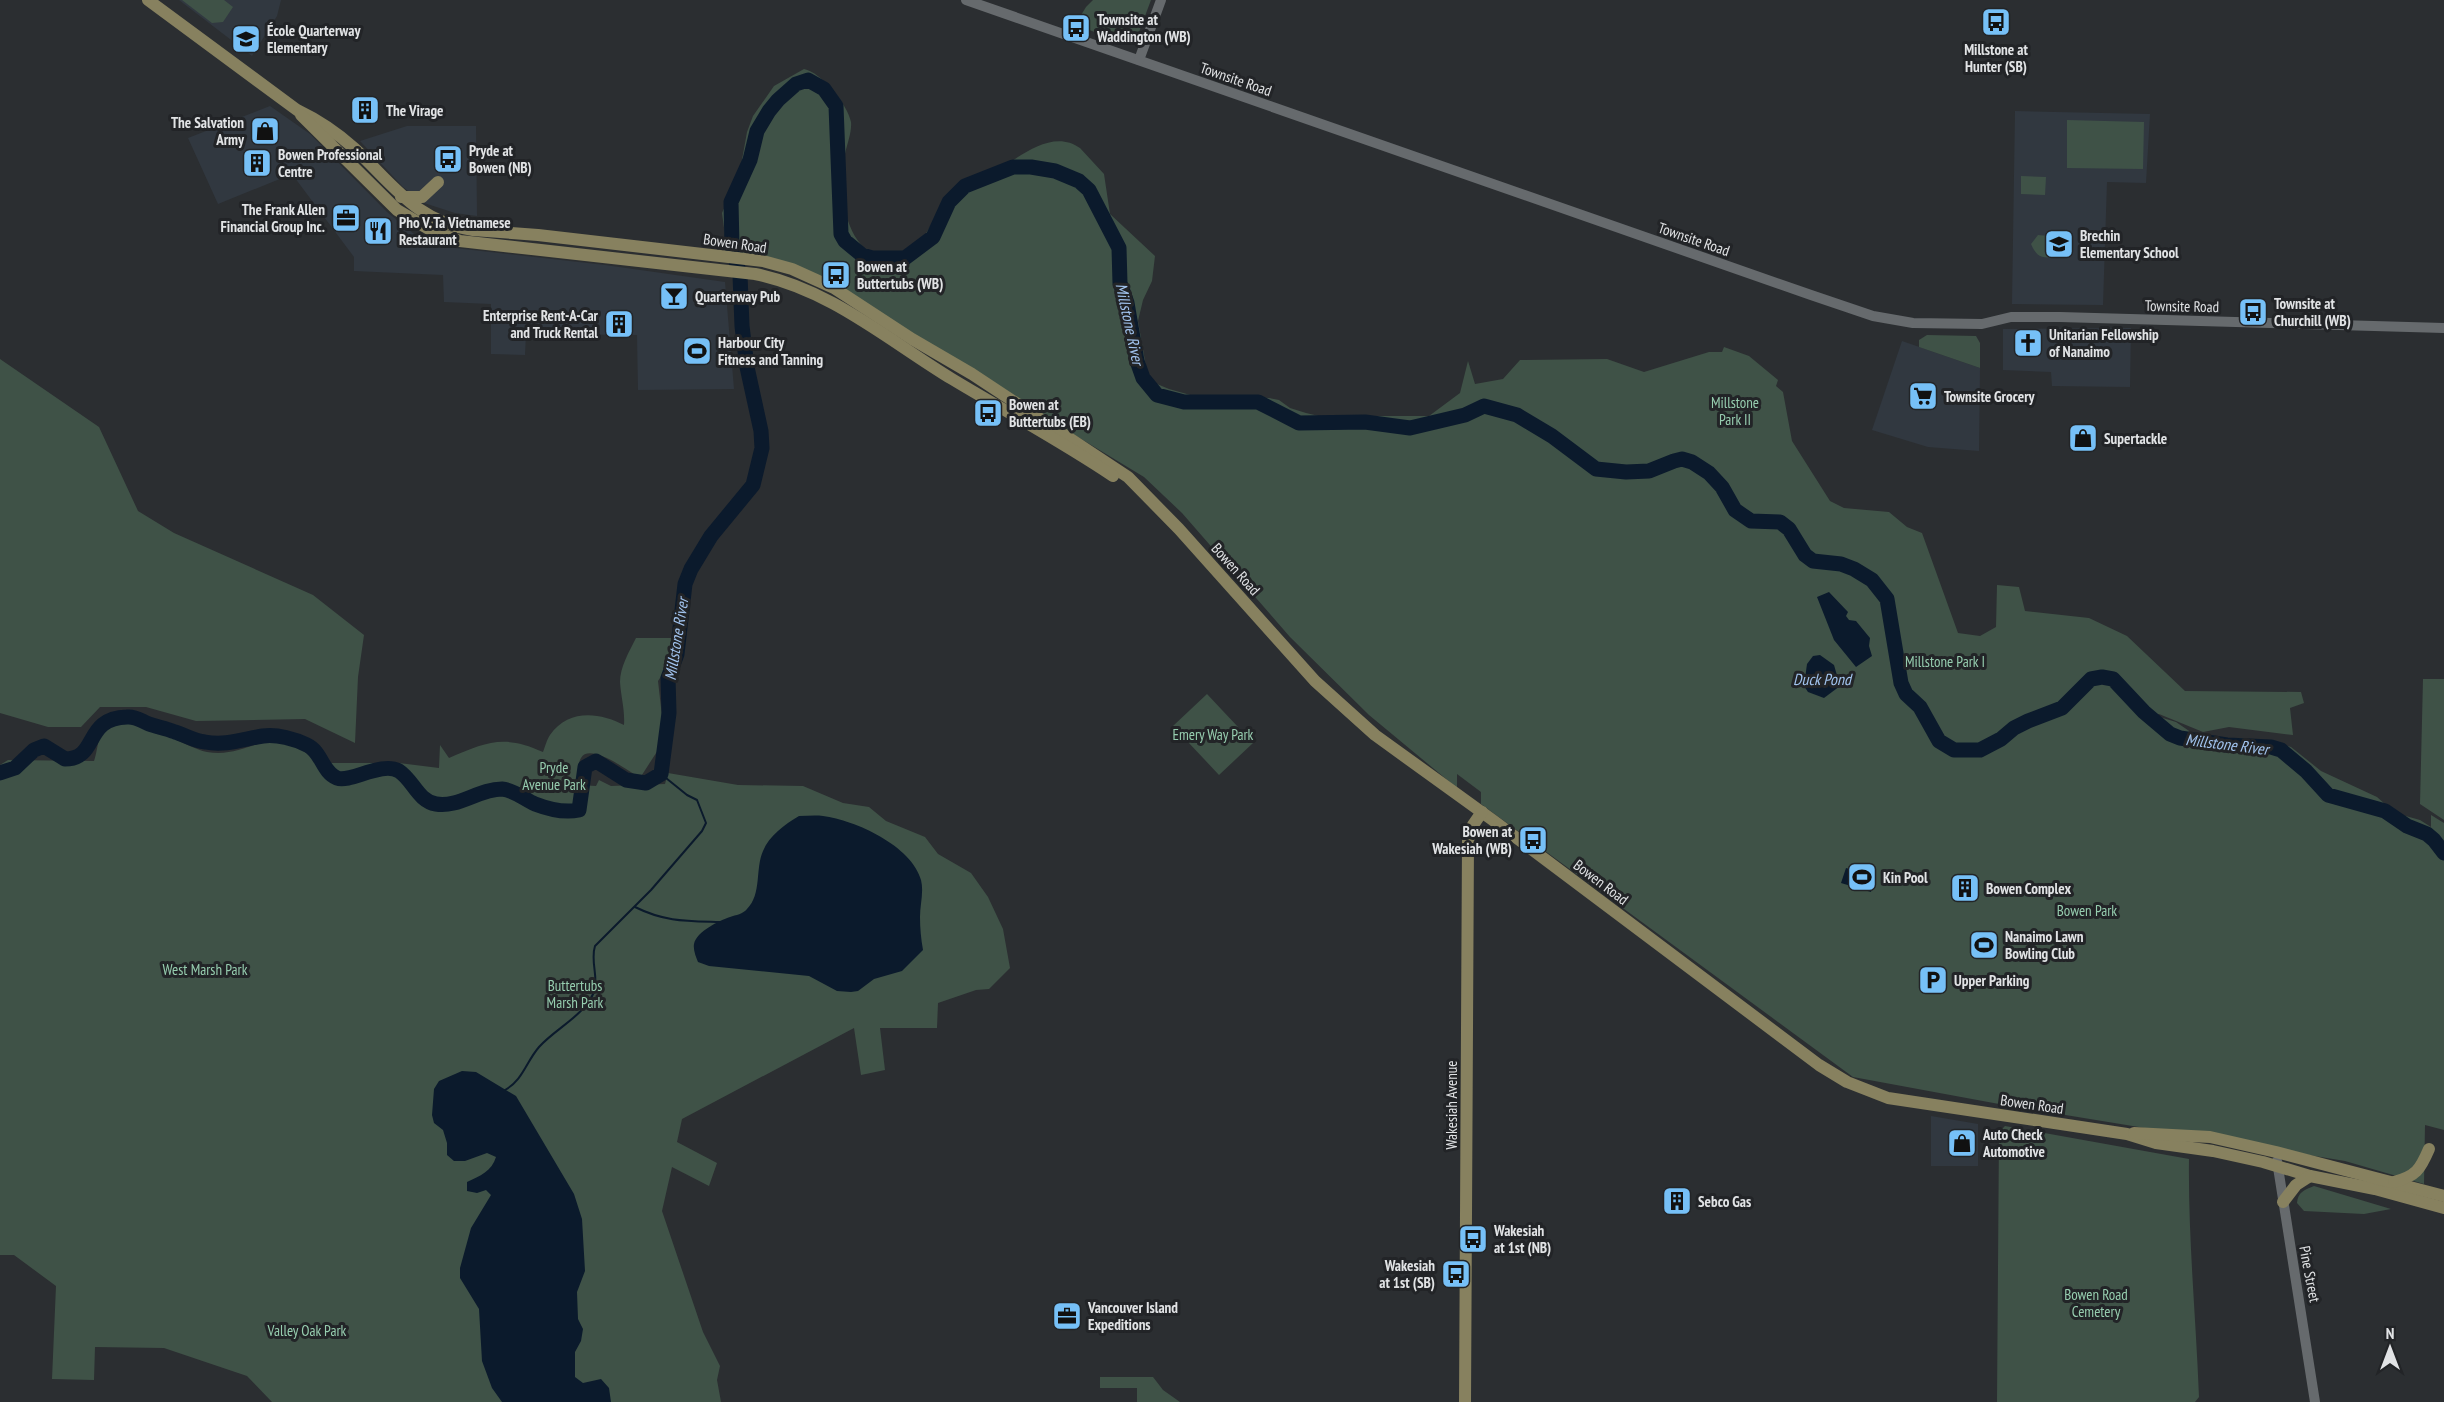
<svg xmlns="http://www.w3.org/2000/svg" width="2444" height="1402" font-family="'PT Sans Narrow',sans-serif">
<rect width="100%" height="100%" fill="#2b2e31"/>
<g fill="#313840">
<polygon points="179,0 281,0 277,16 252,56"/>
<polygon points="270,106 310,134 387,212 419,238 446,247 605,265 725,282 734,389 638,390 637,335 526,334 525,355 491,354 491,304 444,302 443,275 354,271 354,257 292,174 218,204 188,138"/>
<polygon points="2015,111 2150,114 2146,183 2107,182 2103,305 2012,304"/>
<polygon points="407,126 476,126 477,216 455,213 424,203 403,187 360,141"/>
<polygon points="2131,328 2130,387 2052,386 2051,372 2003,370 2003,329"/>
<polygon points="1902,341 1980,368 1979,451 1928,447 1872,430"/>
<polygon points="1931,1116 1978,1124 1978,1166 1931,1166"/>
</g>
<g fill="#3f5247">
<polygon points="182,0 224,0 233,7 223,22 212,23"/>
<polygon points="1093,0 1151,0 1139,32 1129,42 1123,42 1075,25 1086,7"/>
<path d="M804,69C821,72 848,105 851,122C852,132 847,144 845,154C837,194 845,261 898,260C918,260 930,221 941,209C956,193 974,183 993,173C1016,160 1051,127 1080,148L1104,174L1110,214L1155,256L1152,281L1143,300L1138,321L1148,378L1157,384L1169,389L1208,400L1228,401L1248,397L1269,398L1279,400L1290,408L1306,413L1323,417L1345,419L1369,416H1429L1460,393L1468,361L1475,384L1503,379L1520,360L1607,359L1644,372L1709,352H1722L1724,347L1749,356L1778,380L1776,386L1783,392L1792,441L1830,501L1844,508L1889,512L1907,527L1922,533L1958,633L1980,636L1996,627L1997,585L2019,587L2025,611L2089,618L2127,636L2185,691L2301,692L2304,703L2290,708L2293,735L2229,727L2203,732L2159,714L2153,715L2176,722L2195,735L2211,740L2238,738L2275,742L2291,747L2321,771L2377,797L2395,813L2420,820L2431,827V815L2444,823V1130L2425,1125L2424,1184L2345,1161L1999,1104L1853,1077L1481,804V792L1457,774V788L1369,715L1290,637L1182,513L1144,477L832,288L750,258L728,257L722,213L740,171L747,132L753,116L774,86Z"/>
<polygon points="2067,120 2144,122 2143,169 2067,168"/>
<polygon points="2021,176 2046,177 2045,195 2021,194"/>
<path d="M2038,235L2049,236L2050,240L2058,241L2056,257C2042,258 2037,258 2031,244Z"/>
<polygon points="1927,335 1976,336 1980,343 1980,368 1919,347 1919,340"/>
<polygon points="0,359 99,427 138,511 174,533 313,595 364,635 358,677 355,743 305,719 196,721 146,707 100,707 81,727 48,727 0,713"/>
<path d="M636,638H675L671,661L658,681L663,725L658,750L640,778C630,772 590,742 581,758C577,764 579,777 578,785L596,786L599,780L611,786L665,784L668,773L738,785L803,786L843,803L869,807L886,821L925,837L938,854L971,873L988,897L1003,929L1010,968L989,989L976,990L938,1003L937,1028H880L885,1070L861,1075L854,1028L682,1119L677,1142L717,1163L709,1186L672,1167L662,1211L703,1332L720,1366L717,1380L721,1402H272L247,1376L164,1348L95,1347L94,1380L52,1379L56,1286L14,1255H0V765L8,760L94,761C99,748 97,727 112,721C135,712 182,747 207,752C252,760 272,716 317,763H399L439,768L440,745L449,758C486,742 504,734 543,752C545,747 547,739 550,735C568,709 599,712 624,725C625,710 621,697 620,682C620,667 629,652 636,638Z"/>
<polygon points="2423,679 2444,679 2444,820 2420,804"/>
<polygon points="1207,694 1253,743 1219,775 1173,726"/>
<path d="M2005,1126L2189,1159C2188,1238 2196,1318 2199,1397L2195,1402H1997L1999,1132Z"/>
<path d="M2314,1186L2391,1209L2364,1214L2304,1211L2297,1203C2298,1192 2304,1190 2314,1186Z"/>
<polygon points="1100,1377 1153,1377 1163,1390 1180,1402 1137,1402 1137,1388 1100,1388"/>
</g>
<g fill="#0b1a2c">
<polygon points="1829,592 1848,612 1846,616 1849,620 1856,621 1870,638 1869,646 1872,656 1856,667 1834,640 1817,597"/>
<polygon points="1820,655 1834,665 1840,686 1824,698 1808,692 1804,686 1807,664 1813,656"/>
<path d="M799,816C807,816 815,815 823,816C855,820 912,846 921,880C924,892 920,905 920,917C920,928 921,939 923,950L902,971L874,979L858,991L851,992L837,991L809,976L709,966L698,962C696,957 693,950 694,944C697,931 719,921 730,917C736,915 743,914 747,909C762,894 755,869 763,851C769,836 785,824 799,816Z"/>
<polygon points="1846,868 1875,877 1871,892 1841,883"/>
<path d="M462,1071L476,1072L516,1096L574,1194L582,1219L585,1271L577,1292L578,1319L583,1329L581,1341L575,1352V1377L583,1383L601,1379L609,1388L611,1402H502L492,1388L482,1361L479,1309L460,1278V1268L471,1228L491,1195L486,1190L477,1193L467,1191V1182C480,1176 492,1171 496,1157L487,1153L465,1161H454L447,1155V1143L443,1130L434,1123L432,1115L434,1089L439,1081Z"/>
</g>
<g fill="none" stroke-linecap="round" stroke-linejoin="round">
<g stroke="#0b1a2c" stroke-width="2">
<path d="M635,907C665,922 687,921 720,922"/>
<path d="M505,1090C523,1080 526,1062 539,1047C556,1028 584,1016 594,992C599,978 590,961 595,946L651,890L702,831L706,823L697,800L687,795L661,774"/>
</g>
<path stroke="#0b1a2c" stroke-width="15" d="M0,773L15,768L34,750L44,746L65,759C99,759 83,718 127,717C136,716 141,721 149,724C157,727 166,728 175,732C185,735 194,741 205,742C226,746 243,739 263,736C277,734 295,739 307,745C322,752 322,772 337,778C350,783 382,761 399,771C413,780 418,801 436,804C458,808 479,789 502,789C514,790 524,799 535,804C548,809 565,813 579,810L585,767L596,761L626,780L646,783L661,774L669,713L668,678L677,654L685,584L691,569L711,536L753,485L762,448L761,431L747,367L742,326L740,275L732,247L731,202L750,160L757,131L769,111L778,100L796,84L808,80L824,89L836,106L841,234L845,241L862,255L872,258H905L933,237L949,202L965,186L1013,167H1031L1055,171L1079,181L1089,190L1119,248L1120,283L1127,303L1137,361L1143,378L1157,395L1184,402H1258L1299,423L1365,422L1410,428L1465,415L1484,406L1517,415L1552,436L1596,469L1626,472L1649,471L1674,461L1682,459L1692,462L1709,473L1722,487L1735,510L1751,521L1780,522L1789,529L1805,555L1813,561L1841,564L1854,569L1872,580L1887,599L1901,683L1906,694L1920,707L1939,741L1954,750H1980L2001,739L2014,728L2028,721L2062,708L2091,679L2102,677L2113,679L2144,712L2170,734L2180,738L2227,745L2271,747L2281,750L2306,771L2328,795L2385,811L2407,826L2427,834L2434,840L2444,853"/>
<g stroke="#666a6d" stroke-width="10">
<polyline points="966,0 1811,295 1873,316 1913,323 1982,324 2011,317 2060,317 2444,328"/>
<polyline points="1139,60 1161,0"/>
<polyline points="2277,1161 2315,1402"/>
</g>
<g stroke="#87815f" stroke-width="12">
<path d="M148,0L297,110C318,120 336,132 354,148C393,184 416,222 473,230L538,235L763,261L792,269L834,288L912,339L972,374L1128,477L1179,529L1315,681L1375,735L1494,821L1819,1065L1847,1082L1888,1098L2127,1134L2156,1143L2213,1151L2263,1162L2310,1176L2375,1189L2444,1208"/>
<path d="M301,115L397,210L434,232L460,241L755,274C830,289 888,340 952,379C1005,411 1061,441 1113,476"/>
<polyline points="401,197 422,197 438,182"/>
<polyline points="2134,1133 2210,1137 2276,1152 2444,1196"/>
<path d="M2394,1182C2416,1176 2420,1170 2429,1149"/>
<polyline points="2283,1202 2296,1185 2310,1176"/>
<polyline points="1465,1402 1468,841 1473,825 1482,812"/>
</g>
</g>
<defs>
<g id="bus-square" transform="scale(1.5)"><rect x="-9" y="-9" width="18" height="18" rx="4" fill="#76c0f7" stroke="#222427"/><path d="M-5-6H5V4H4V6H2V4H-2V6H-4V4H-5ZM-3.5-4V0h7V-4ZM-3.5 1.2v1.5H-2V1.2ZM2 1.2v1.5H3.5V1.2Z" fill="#111"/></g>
<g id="school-square" transform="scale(1.5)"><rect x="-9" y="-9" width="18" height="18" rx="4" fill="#76c0f7" stroke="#222427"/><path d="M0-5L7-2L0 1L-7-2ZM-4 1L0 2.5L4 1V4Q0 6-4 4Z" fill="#111"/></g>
<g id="building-square" transform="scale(1.5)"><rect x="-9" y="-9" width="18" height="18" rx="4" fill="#76c0f7" stroke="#222427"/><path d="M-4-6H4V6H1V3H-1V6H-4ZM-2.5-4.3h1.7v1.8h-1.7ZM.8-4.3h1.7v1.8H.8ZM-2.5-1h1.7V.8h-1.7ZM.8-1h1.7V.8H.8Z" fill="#111"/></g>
<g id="shop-square" transform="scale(1.5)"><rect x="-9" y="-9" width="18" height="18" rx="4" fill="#76c0f7" stroke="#222427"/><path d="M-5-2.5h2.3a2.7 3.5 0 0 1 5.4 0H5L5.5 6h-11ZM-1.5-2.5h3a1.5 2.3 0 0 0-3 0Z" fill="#111"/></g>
<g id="office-square" transform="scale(1.5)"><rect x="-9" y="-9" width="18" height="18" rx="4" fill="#76c0f7" stroke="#222427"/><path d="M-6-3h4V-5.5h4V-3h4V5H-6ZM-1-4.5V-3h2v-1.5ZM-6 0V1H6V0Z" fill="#111"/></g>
<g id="restaurant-square" transform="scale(1.5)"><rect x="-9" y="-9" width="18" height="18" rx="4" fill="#76c0f7" stroke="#222427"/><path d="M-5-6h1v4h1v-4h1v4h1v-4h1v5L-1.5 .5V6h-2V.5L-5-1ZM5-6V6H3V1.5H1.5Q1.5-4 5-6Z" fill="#111"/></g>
<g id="bar-square" transform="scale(1.5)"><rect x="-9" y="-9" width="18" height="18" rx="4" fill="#76c0f7" stroke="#222427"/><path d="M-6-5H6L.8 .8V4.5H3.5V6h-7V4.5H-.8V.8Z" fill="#111"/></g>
<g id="church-square" transform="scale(1.5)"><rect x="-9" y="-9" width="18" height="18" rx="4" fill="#76c0f7" stroke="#222427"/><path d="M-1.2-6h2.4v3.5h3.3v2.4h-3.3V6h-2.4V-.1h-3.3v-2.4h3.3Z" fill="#111"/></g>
<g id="stadium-square" transform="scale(1.5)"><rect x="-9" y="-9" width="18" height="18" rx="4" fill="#76c0f7" stroke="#222427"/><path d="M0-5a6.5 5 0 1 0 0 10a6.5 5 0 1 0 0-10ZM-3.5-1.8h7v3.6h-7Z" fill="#111"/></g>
<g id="supermarket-square" transform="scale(1.5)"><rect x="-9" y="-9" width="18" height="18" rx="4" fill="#76c0f7" stroke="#222427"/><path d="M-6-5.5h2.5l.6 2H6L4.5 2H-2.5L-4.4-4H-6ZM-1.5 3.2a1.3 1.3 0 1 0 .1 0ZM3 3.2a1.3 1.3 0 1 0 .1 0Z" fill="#111"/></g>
<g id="parking-square" transform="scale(1.5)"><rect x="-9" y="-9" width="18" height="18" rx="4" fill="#76c0f7" stroke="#222427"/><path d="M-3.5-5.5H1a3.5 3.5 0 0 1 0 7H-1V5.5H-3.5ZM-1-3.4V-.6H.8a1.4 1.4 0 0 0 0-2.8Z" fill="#111"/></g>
</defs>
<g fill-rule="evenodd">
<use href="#bus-square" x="1996" y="22"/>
<use href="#bus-square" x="1076" y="28"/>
<use href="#school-square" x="246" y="39"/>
<use href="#building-square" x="365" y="110"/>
<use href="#shop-square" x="265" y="131"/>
<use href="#bus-square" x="448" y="159"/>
<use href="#building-square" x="257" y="163"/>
<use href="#office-square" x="346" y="218"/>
<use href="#restaurant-square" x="378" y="231"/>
<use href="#school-square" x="2059" y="244"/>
<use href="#bus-square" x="836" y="275"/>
<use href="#bar-square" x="674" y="296"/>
<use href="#bus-square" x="2253" y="312"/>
<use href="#building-square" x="619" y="324"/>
<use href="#church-square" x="2028" y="343"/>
<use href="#stadium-square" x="697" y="351"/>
<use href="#supermarket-square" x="1923" y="396"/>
<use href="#bus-square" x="988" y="413"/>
<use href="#shop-square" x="2083" y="438"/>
<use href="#bus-square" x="1533" y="840"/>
<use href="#stadium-square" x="1862" y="877"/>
<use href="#building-square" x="1965" y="888"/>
<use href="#stadium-square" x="1984" y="945"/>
<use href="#parking-square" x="1933" y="980"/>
<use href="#shop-square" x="1962" y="1143"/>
<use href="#building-square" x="1677" y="1201"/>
<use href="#bus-square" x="1473" y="1239"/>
<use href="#bus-square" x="1456" y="1274"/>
<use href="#office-square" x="1067" y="1316"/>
</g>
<g text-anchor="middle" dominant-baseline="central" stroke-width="6" stroke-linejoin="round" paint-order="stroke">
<g font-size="15" font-weight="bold" fill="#e1e3e5" stroke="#222427" text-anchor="start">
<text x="1097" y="19">Townsite at<tspan x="1097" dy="17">Waddington (WB)</tspan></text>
<text x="267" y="30">École Quarterway<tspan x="267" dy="17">Elementary</tspan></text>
<text x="1996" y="49" text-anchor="middle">Millstone at<tspan x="1996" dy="17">Hunter (SB)</tspan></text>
<text x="386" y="110">The Virage</text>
<text x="244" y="122" text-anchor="end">The Salvation<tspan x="244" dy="17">Army</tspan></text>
<text x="469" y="150">Pryde at<tspan x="469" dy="17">Bowen (NB)</tspan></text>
<text x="278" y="154">Bowen Professional<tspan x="278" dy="17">Centre</tspan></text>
<text x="325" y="209" text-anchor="end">The Frank Allen<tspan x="325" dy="17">Financial Group Inc.</tspan></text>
<text x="399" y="222">Pho V. Ta Vietnamese<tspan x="399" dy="17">Restaurant</tspan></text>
<text x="2080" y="235">Brechin<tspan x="2080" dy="17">Elementary School</tspan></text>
<text x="857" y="266">Bowen at<tspan x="857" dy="17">Buttertubs (WB)</tspan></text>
<text x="695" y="296">Quarterway Pub</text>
<text x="2274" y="303">Townsite at<tspan x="2274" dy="17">Churchill (WB)</tspan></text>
<text x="598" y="315" text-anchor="end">Enterprise Rent-A-Car<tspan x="598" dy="17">and Truck Rental</tspan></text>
<text x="2049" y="334">Unitarian Fellowship<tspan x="2049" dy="17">of Nanaimo</tspan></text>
<text x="718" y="342">Harbour City<tspan x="718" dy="17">Fitness and Tanning</tspan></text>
<text x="1944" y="396">Townsite Grocery</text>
<text x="1009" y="404">Bowen at<tspan x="1009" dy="17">Buttertubs (EB)</tspan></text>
<text x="2104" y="438">Supertackle</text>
<text x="1512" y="831" text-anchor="end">Bowen at<tspan x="1512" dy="17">Wakesiah (WB)</tspan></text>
<text x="1883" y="877">Kin Pool</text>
<text x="1986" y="888">Bowen Complex</text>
<text x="2005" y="936">Nanaimo Lawn<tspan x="2005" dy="17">Bowling Club</tspan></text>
<text x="1954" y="980">Upper Parking</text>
<text x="1983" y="1134">Auto Check<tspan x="1983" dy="17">Automotive</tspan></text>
<text x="1698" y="1201">Sebco Gas</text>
<text x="1494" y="1230">Wakesiah<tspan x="1494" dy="17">at 1st (NB)</tspan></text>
<text x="1435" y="1265" text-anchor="end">Wakesiah<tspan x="1435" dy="17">at 1st (SB)</tspan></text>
<text x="1088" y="1307">Vancouver Island<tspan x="1088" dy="17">Expeditions</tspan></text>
</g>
<g font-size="15" fill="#e1e3e5" stroke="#222427">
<text transform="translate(1236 79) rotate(19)">Townsite Road</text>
<text transform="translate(1694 239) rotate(19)">Townsite Road</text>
<text transform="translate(735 243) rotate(8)">Bowen Road</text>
<text transform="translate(2182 306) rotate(1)">Townsite Road</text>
<text transform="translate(1236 569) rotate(48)">Bowen Road</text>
<text transform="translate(1601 882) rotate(37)">Bowen Road</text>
<text transform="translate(2032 1104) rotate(8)">Bowen Road</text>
<text transform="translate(1451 1105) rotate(-90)">Wakesiah Avenue</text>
<text transform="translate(2310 1274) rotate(79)">Pine Street</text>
</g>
<g font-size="15" fill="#96cdaf" stroke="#222427">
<text x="1735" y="402">Millstone<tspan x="1735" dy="17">Park II</tspan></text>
<text x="1945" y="661">Millstone Park I</text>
<text x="1213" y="734">Emery Way Park</text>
<text x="554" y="767">Pryde<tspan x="554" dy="17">Avenue Park</tspan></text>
<text x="2087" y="910">Bowen Park</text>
<text x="205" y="969">West Marsh Park</text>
<text x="575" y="985">Buttertubs<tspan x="575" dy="17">Marsh Park</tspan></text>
<text x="2096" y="1294">Bowen Road<tspan x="2096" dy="17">Cemetery</tspan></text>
<text x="307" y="1330">Valley Oak Park</text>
</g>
<g font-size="16" font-style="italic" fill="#a2c4ef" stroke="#222427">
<text transform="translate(1130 324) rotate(78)">Millstone River</text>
<text transform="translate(676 639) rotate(-81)">Millstone River</text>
<text x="1822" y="679">Duck Pond</text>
<text transform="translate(2227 744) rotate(7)">Millstone River</text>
</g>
</g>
<g transform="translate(2390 1348)" stroke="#222427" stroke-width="4.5" paint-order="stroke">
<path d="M0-4.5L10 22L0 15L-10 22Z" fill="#e1e3e5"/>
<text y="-9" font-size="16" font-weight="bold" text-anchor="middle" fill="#e1e3e5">N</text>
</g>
</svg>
